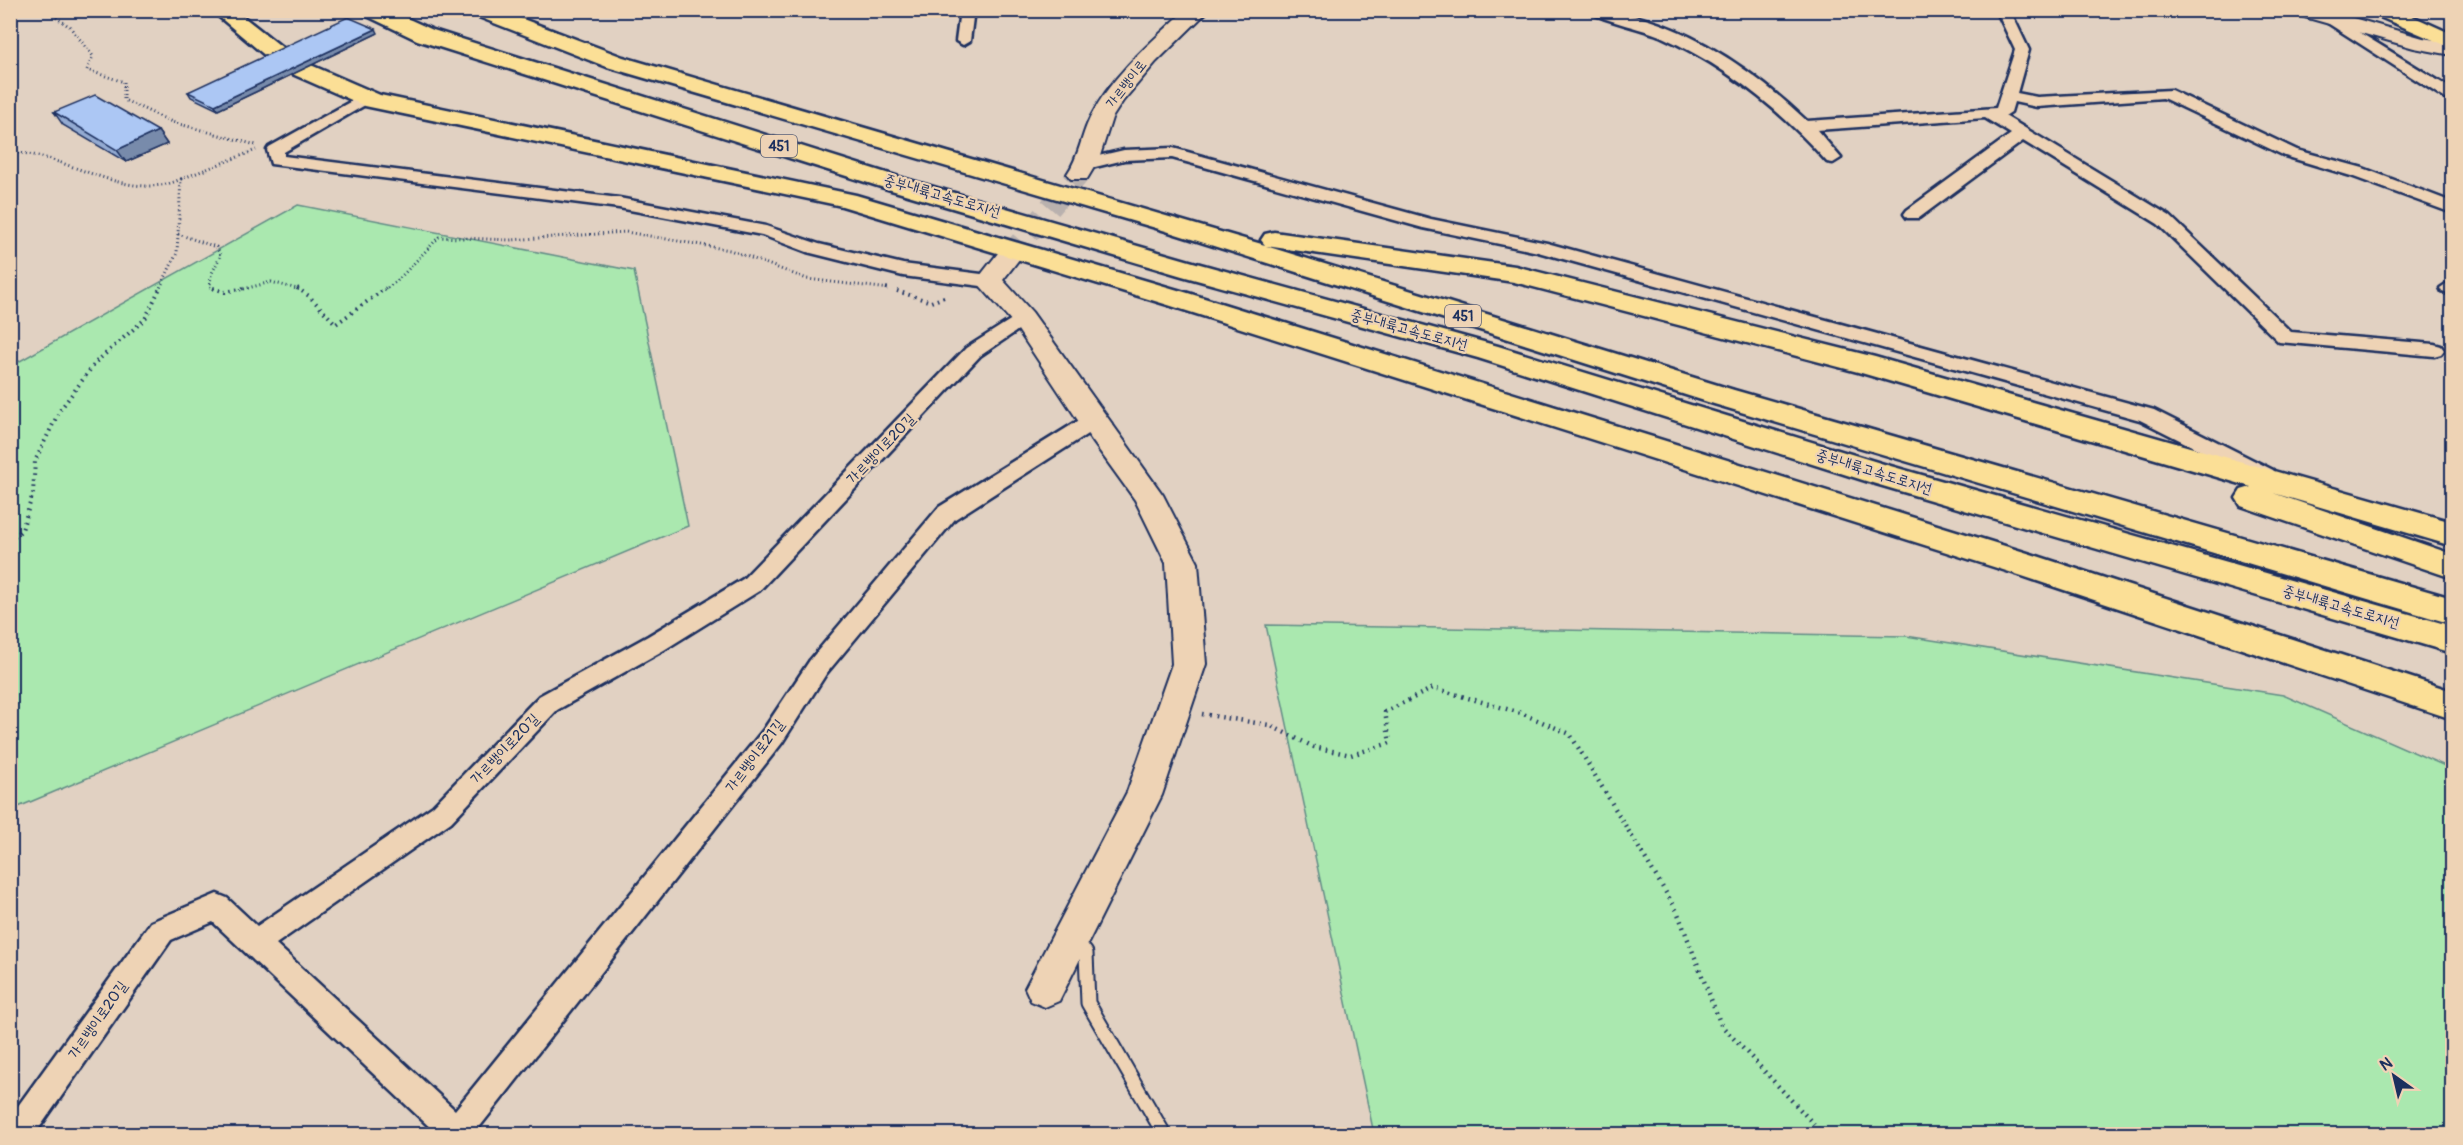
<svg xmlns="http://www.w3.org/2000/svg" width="2463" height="1145" font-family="Pangolin,'Poor Story',sans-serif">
<rect width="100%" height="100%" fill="#e1d1c2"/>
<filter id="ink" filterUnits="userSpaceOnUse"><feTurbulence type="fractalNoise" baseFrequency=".0167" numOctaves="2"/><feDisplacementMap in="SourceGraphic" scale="12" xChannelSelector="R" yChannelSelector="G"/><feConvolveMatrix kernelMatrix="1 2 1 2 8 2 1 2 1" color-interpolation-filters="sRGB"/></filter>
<g filter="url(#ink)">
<g fill="#aae8af" stroke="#628c86" stroke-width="1.5">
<polygon points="298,205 634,271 688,526 11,810 11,366"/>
<polygon points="1266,625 1906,636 2283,695 2452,769 2452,1134 1374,1134"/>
</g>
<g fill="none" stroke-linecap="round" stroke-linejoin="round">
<polyline stroke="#b9b1ae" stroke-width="22" stroke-dasharray="22 11" stroke-linecap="butt" points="1007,258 1079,174"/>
<g stroke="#1b2f5e" stroke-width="17">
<polyline id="lane" points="1076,940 1086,953 1088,1003 1164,1134"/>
</g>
<g stroke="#1b2f5e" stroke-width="5">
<g id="street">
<polygon points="960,10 974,10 970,41 963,45 956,41"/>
<path d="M1587,10C1669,10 1750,67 1807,121L1996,108L2015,50L1996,10H2010L2029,50L2017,93L2037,97L2171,90L2297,150L2363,168L2452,202V213L2351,176L2285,156L2163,98L2037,107L2014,102L2011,112L2005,116L2170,216L2291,332L2434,344L2441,346L2444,350L2441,354L2434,356L2279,342L2158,224L2023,141L1919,218H1907L1904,214L1907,210L2011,134L1985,118L1817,130L1841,158L1833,163L1827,162C1779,108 1726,66 1660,36C1644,29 1596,19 1587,10Z"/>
<polygon points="2331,15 2452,89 2452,101 2446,99 2326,22 2324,19"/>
<polygon points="366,93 374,98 372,101 284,152 284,156 619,198 766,226 819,244 903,264 989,275 998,281 989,287 903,276 807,252 762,235 619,208 271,164 267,150 269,147"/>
<polygon points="1173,148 1431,219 1547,243 2154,410 2273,470 2277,475 2273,480 2266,482 2259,480 2140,420 1538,252 1423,228 1172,158 1124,160 1087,169 1079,164 1081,160 1124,150"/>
<polygon points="2449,282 2452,283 2452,295 2442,292 2440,288"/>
<polygon points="1023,312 1030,314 1032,318 1030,322 980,356 759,591 664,650 557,710 451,822 276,944 455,1110 764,729 810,660 939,507 1086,416 1100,416 1103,421 1100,426 955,519 826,674 782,743 474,1134 437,1134 213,922 171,940 35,1134 10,1134 10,1117 151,922 217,894 227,898 257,926 433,806 539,696 648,636 743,579 966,348"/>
</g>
</g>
<g stroke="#1b2f5e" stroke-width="4">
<g id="secondary">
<path d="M1186,10H1209L1156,62L1123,101L1112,118L1099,159L1087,179H1071L1067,174C1079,157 1081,136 1090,118C1111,76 1152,41 1186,10Z"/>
<polygon points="2291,10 2325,10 2423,38 2452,43 2452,55 2414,48 2294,14"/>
<polygon points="1007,250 1016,253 1020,258 1003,280 1032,312 1163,495 1198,563 1206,664 1162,795 1059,1001 1045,1007 1031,1001 1025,988 1127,792 1172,664 1166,563 1135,500 1083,428 1014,324 976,281 998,253"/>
</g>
</g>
<g stroke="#1b2f5e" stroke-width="5">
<g id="highway">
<polygon points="211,10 235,10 297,59 380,95 856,195 1188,293 2034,555 2452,691 2452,719 2022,576 1168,305 842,206 365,106 281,69"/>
<polygon points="360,10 389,10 433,30 899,177 1200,264 1498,346 1887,465 2452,626 2452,653 1869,482 1478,358 1182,276 881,187 417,40 363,14"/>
<polygon points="468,10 499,10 623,57 1265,245 1261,240 1265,234 1274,232 1515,266 1875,357 2452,522 2452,546 2273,493 2452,554 2452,578 2241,506 2236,498 2241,490 2251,487 1858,372 1514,282 1266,246 1734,390 2452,598 2452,624 1714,404 1166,231 607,67 471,14"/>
<polygon points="2370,10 2399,10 2452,34 2452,48 2373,14"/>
</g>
</g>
<g stroke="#1b2f5e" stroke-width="3" stroke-dasharray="1 3" stroke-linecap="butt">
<polyline points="53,10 57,18 70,27 93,56 87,70 124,82 124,100 172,122 256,145"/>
<path d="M10,152C69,154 127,204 181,179L177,253L159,290"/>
<polyline points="181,179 256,150"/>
<polyline points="178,234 216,247 221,255 211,275 210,287 216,290"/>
<polyline points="240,290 271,282 301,290"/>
<polyline points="384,290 397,281 439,237 510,240 626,232 730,250 807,279 890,289"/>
</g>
<g stroke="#1b2f5e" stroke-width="4" stroke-dasharray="1.5 4.5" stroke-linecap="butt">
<polyline points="213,288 225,292 244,288"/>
<polyline points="297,288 309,296 336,324 386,288"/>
<polyline points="886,288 890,289"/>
<polyline points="897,291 931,302 947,296"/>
<polyline points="10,541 22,530 33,493 35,461 60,410 96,362 145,319 160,288"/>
</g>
<polyline stroke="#1b2f5e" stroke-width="4.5" stroke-dasharray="1.5 5" stroke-linecap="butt" points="1202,714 1269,725 1314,747 1351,755 1390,743 1385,712 1433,688 1521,713 1570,734 1677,911 1721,1025 1823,1134"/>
<use href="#lane" stroke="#eed3b5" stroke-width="13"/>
<use href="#street" fill="#eed3b5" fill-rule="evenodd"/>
<use href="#secondary" fill="#eed3b5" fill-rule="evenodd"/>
<use href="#highway" fill="#fbdf96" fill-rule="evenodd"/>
</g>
<g fill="#94abd2" stroke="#1b2f5e" stroke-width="1.5">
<polygon points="378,33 218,110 191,97 188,92"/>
<polygon points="54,112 158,131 167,144 126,162 63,125"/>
</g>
<g fill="#788bab" stroke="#1b2f5e" stroke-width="1.5">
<polygon points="376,29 378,33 218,110 215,105"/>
<polygon points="158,131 167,144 126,162 117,150"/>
</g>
<g fill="#acc7f4" stroke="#1b2f5e" stroke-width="1.5">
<polygon points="348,17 376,29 215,105 188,92"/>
<polygon points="95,95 158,131 117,150 54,112"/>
</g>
</g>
<g text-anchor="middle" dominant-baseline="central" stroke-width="4.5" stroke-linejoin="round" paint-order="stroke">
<g font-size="14" fill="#1b2f5e" stroke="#eed3b5">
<text transform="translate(1126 84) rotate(-52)">가르뱅이로</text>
</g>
<g fill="#eed3b5" stroke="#5a6078" stroke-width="1.5">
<rect x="761" y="135" width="36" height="22" rx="4.5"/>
<rect x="1445" y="305" width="36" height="22" rx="4.5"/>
</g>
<g font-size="14" font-weight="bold" fill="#1b2f5e">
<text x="779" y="146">451</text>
<text x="1463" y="316">451</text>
</g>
<g font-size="15" fill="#1b2f5e" stroke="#eed3b5">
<text transform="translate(942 196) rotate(16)">중부내륙고속도로지선</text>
<text transform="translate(1409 330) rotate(15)">중부내륙고속도로지선</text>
<text transform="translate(881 449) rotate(-46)">가르뱅이로20길</text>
<text transform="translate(1874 472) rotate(17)">중부내륙고속도로지선</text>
<text transform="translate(2341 607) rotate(16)">중부내륙고속도로지선</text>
<text transform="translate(505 749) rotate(-46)">가르뱅이로20길</text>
<text transform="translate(755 756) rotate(-53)">가르뱅이로21길</text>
<text transform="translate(98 1020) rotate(-55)">가르뱅이로20길</text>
</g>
</g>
<rect width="2463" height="1145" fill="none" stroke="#eed3b5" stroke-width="36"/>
<rect x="18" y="18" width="2427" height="1109" fill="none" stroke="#1b2f5e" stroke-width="2" filter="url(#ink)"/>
<g transform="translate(2394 1076) rotate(326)" stroke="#eed3b5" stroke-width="4.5" paint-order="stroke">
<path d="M0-4.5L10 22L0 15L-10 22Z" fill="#1b2f5e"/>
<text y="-9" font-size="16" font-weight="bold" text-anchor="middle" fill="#1b2f5e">N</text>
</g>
</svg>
